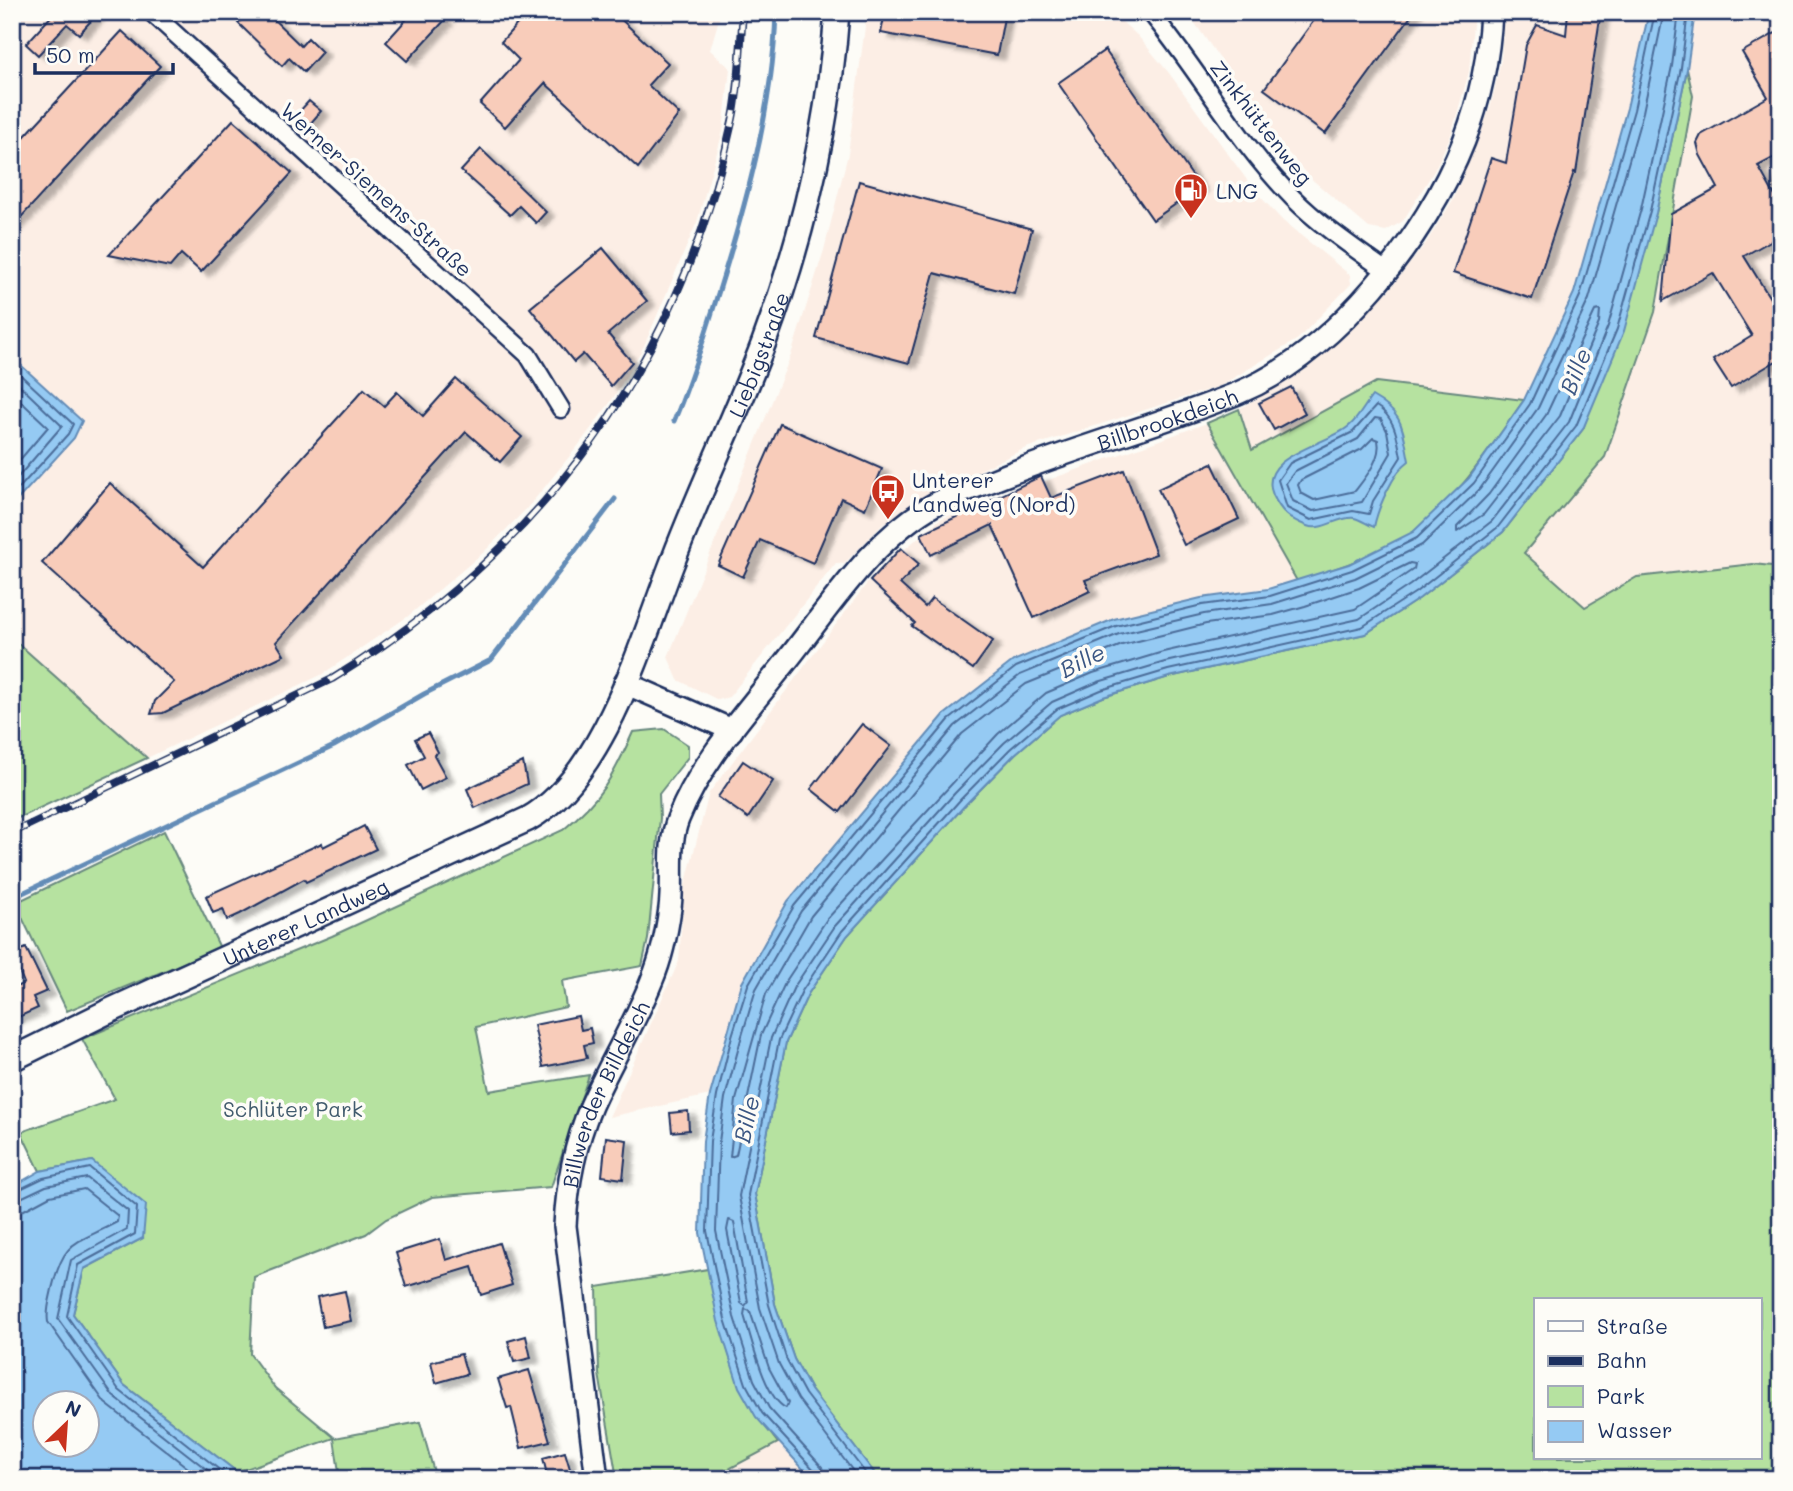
<svg xmlns="http://www.w3.org/2000/svg" width="1793" height="1491" font-family="Mali,sans-serif">
<defs>
<filter id="shadow"><feDropShadow dx="8" dy="4.5" stdDeviation="2" flood-color="#0004"/></filter>
</defs>
<rect width="100%" height="100%" fill="#fdfcf7"/>
<filter id="ink" filterUnits="userSpaceOnUse"><feTurbulence type="fractalNoise" baseFrequency=".0143" numOctaves="2"/><feDisplacementMap in="SourceGraphic" scale="14" xChannelSelector="R" yChannelSelector="G"/><feConvolveMatrix kernelMatrix="1 2 1 2 8 2 1 2 1" color-interpolation-filters="sRGB"/></filter>
<g filter="url(#ink)">
<g fill="#fceee5">
<polygon points="12,12 721,12 710,50 730,68 723,131 697,222 644,346 612,400 578,446 530,505 484,552 407,617 321,675 147,758 12,638 12,506 74,438 82,421 12,357"/>
<polygon points="867,12 1111,12 1138,36 1169,73 1255,191 1283,221 1350,275 1351,284 1298,339 1220,386 1026,448 929,495 882,525 844,564 836,563 729,697 718,700 678,680 668,657 791,355 824,250 848,154"/>
<polygon points="1187,12 1474,12 1469,72 1451,135 1434,171 1403,221 1386,231 1369,228 1309,177 1277,140"/>
<polygon points="1504,12 1649,12 1627,108 1574,293 1524,400 1376,382 1252,450 1239,409 1300,373 1344,337 1390,289 1426,243 1454,198 1491,105 1501,60"/>
<polygon points="1695,12 1781,12 1781,567 1753,564 1637,577 1585,607 1524,553 1605,457 1693,96 1687,69"/>
<polygon points="1207,423 1297,581 1114,619 1012,661 944,715 788,901 726,1034 710,1095 609,1117 679,961 684,890 709,793 871,578 940,519"/>
<polygon points="778,1443 812,1479 710,1479"/>
</g>
<g fill="#b6e2a0" stroke="#68887f" stroke-width="2" fill-rule="evenodd">
<path d="M1687,69L1693,96L1655,312L1605,457L1524,553L1585,607L1637,577L1753,564L1781,567V1479H879L811,1390L794,1359L775,1304L755,1194L786,1042L808,994L847,936L966,804L1015,754L1060,715L1103,697L1169,677L1365,634L1420,598L1503,532L1583,429L1656,213ZM1536,1300H1760V1458H1536Z"/>
<path d="M1376,382L1524,400C1492,445 1458,500 1412,533C1381,555 1333,569 1297,581L1207,423L1239,409L1252,450Z"/>
<polygon points="12,638 147,758 12,821"/>
<path d="M664,729L688,745V757L659,794L660,818L648,939L642,966L562,981L566,1007L476,1027L489,1091L589,1075L551,1187L432,1197L386,1219L366,1234L254,1277L250,1354L275,1388L335,1438L420,1422L436,1479H340L334,1438L237,1472L124,1385L73,1314L84,1269L143,1238L92,1161L40,1171L21,1132L115,1099L82,1039L332,936L563,830C602,798 613,777 633,732Z"/>
<polygon points="164,831 220,948 67,1011 15,903"/>
<path d="M708,1269C721,1335 734,1390 778,1443L710,1479H617L599,1374L597,1287Z"/>
</g>
<g fill="#95caf3" stroke="#648cb7" stroke-width="2" fill-rule="evenodd">
<polygon points="1649,12 1695,12 1687,69 1656,213 1624,331 1583,429 1503,532 1420,598 1365,634 1169,677 1103,697 1060,715 1015,754 966,804 847,936 808,994 786,1042 755,1194 775,1304 794,1359 811,1390 879,1479 812,1479 756,1417 739,1387 718,1321 700,1233 703,1141 710,1095 742,983 788,901 944,715 1013,661 1114,619 1201,598 1268,589 1349,564 1413,532 1469,478 1524,400 1574,293 1627,108"/>
<polygon points="12,357 82,421 74,438 12,506"/>
<path d="M1372,396C1404,414 1402,426 1409,461C1393,472 1378,508 1374,527C1368,525 1360,519 1354,518C1339,516 1321,532 1307,526C1289,519 1281,512 1273,495C1256,455 1328,445 1349,426C1358,419 1365,405 1372,396Z"/>
<path d="M92,1161L146,1205L143,1238L84,1269L73,1314L124,1385L237,1472L238,1479H12V1187L40,1171ZM46,1404H88V1446H46Z"/>
</g>
<g fill="none" stroke-linecap="round" stroke-linejoin="round">
<g stroke="#4c6d9a" stroke-width="2">
<polygon points="1600,310 1599,323 1560,416 1484,514 1457,532 1457,527 1489,494 1546,415 1595,311"/>
<polyline points="12,367 73,424 68,434 12,496"/>
<polyline points="12,378 62,426 12,484"/>
<polyline points="12,393 48,427 12,469"/>
<path d="M1376,406C1395,417 1397,436 1401,457L1373,501L1369,514L1353,511L1311,520L1287,508L1278,480L1290,463L1353,432Z"/>
<polygon points="1375,418 1381,419 1387,431 1391,453 1362,502 1313,511 1293,501 1286,483 1295,471 1358,439"/>
<path d="M1373,438L1378,440C1382,458 1366,477 1355,491L1314,500L1301,493L1298,485L1301,480L1362,449Z"/>
<polygon points="1410,563 1415,564 1414,569 1355,609 1163,652 1093,673 1046,693 998,734 827,919 786,981 761,1035 736,1155 730,1157 736,1100 766,994 811,916 962,734 1026,684 1122,645 1206,624 1273,615 1305,606 1359,588"/>
<polyline points="12,1193 43,1178 90,1168 137,1207 135,1234 78,1265 67,1316 119,1390 231,1479"/>
<polyline points="12,1202 46,1186 87,1178 128,1211 127,1229 71,1260 58,1319 113,1396 219,1479"/>
<path d="M12,1212L24,1210L50,1196L84,1189L118,1216L117,1222C74,1245 64,1239 52,1289C50,1300 46,1310 48,1322L105,1403L202,1479"/>
<polygon points="729,1220 734,1222 748,1302 745,1306 741,1303 727,1230"/>
<path d="M745,1309L750,1311L769,1368L788,1403L786,1408C765,1399 751,1337 744,1315Z"/>
<polyline points="817,1479 815,1471 762,1413 746,1384 725,1319 707,1231 710,1141 717,1096 732,1036 748,985 794,906 949,720 1016,667 1116,626 1202,605 1270,596 1352,570 1417,538 1474,483 1530,404 1580,296 1634,110 1655,12"/>
<polyline points="825,1479 822,1467 769,1408 754,1380 734,1317 716,1231 719,1142 725,1098 741,1039 756,989 801,911 955,726 1020,675 1119,634 1204,614 1272,604 1355,578 1422,545 1480,489 1538,408 1589,299 1643,112 1664,12"/>
<polyline points="859,1479 798,1399 779,1364 760,1308 739,1196 771,1038 794,987 835,926 955,793 1004,743 1052,702 1098,682 1165,662 1359,619 1410,585 1492,521 1569,422 1608,326 1641,209 1672,66 1679,12"/>
<polyline points="870,1479 805,1394 787,1361 769,1305 748,1195 779,1040 802,991 842,931 961,799 1010,749 1057,709 1101,690 1168,670 1362,627 1416,592 1498,527 1576,426 1617,329 1650,211 1681,68 1688,12"/>
</g>
<g stroke="#648cb7" stroke-width="5">
<path d="M674,421C691,382 703,341 716,300C745,208 773,110 776,12"/>
<polyline points="12,898 334,746 424,694 491,660 615,499"/>
</g>
</g>
<g fill="#f8ccba" stroke="#1b2f5e" stroke-width="2" filter="url(#shadow)">
<polygon points="55,12 99,12 79,34 67,24 38,55 26,44"/>
<polygon points="249,12 266,12 301,46 308,38 322,52 304,72 289,58 282,66 238,23"/>
<polygon points="413,12 436,12 445,20 407,61 386,42"/>
<polygon points="528,12 557,12 565,20 572,12 613,12 668,63 648,85 679,114 638,168 545,83 505,127 480,104 519,60 501,42"/>
<polygon points="885,12 1005,12 997,55 881,33"/>
<polygon points="1320,12 1414,12 1325,134 1264,89"/>
<polygon points="1568,12 1601,12 1576,173 1574,172 1532,299 1453,273 1491,158 1506,163 1526,45 1537,25 1566,35"/>
<polygon points="1781,30 1781,154 1758,166 1781,207 1781,235 1744,256 1781,316 1781,358 1731,388 1713,360 1752,336 1713,273 1663,301 1671,214 1718,188 1700,155 1697,143 1701,135 1768,97 1742,52"/>
<polygon points="122,31 160,66 12,227 12,150"/>
<polygon points="1105,50 1200,187 1153,220 1058,83"/>
<polygon points="309,101 321,111 310,124 297,114"/>
<polygon points="233,120 292,173 201,272 181,254 170,267 109,255"/>
<polygon points="481,149 546,212 536,223 519,206 510,215 461,171"/>
<polygon points="859,181 1032,229 1014,294 934,273 909,363 816,338"/>
<polygon points="603,248 647,301 608,334 632,362 611,386 583,354 574,362 530,308"/>
<polygon points="456,379 522,437 500,462 466,432 276,642 284,655 163,713 151,714 155,701 174,682 42,563 110,483 203,567 364,389 384,406 397,392 423,416"/>
<polygon points="1291,387 1305,413 1274,430 1259,403"/>
<polygon points="780,424 882,469 865,509 841,498 813,563 760,540 743,577 718,565"/>
<polygon points="1212,463 1239,519 1184,545 1158,489"/>
<polygon points="1124,470 1156,554 1085,580 1090,591 1034,618 992,525 931,555 921,534 1041,476 1051,498"/>
<polygon points="901,548 919,564 900,584 925,607 932,598 993,641 973,669 912,626 915,623 870,581"/>
<polygon points="862,724 891,746 840,812 811,789"/>
<polygon points="428,733 438,752 434,755 446,777 421,790 408,765 424,756 415,739"/>
<polygon points="743,761 773,781 748,818 718,797"/>
<polygon points="523,762 527,784 475,808 467,789"/>
<polygon points="364,826 376,849 306,882 304,879 240,914 227,920 223,909 213,913 206,896 322,843 323,847"/>
<polygon points="26,948 47,991 33,997 38,1008 12,1020 12,989 24,983 12,954"/>
<polygon points="578,1016 581,1030 590,1028 593,1043 584,1045 587,1058 543,1067 534,1025"/>
<polygon points="688,1111 689,1130 672,1132 670,1113"/>
<polygon points="606,1137 627,1140 623,1179 602,1176"/>
<polygon points="440,1239 446,1260 499,1243 512,1285 481,1295 472,1267 406,1287 396,1253"/>
<polygon points="345,1291 351,1321 323,1327 317,1297"/>
<polygon points="526,1336 531,1358 514,1362 508,1341"/>
<polygon points="461,1354 467,1374 436,1383 431,1362"/>
<polygon points="529,1370 550,1441 521,1448 511,1407 507,1408 498,1379"/>
<polygon points="565,1452 573,1479 548,1479 543,1458"/>
</g>
<g fill="none" stroke-linecap="round" stroke-linejoin="round">
<g stroke="#1b2f5e" stroke-width="21">
<g id="minor">
<polyline points="151,12 528,355 561,409"/>
<path d="M1150,12C1200,72 1238,143 1293,198C1321,226 1354,248 1386,271"/>
</g>
</g>
<g stroke="#1b2f5e" stroke-width="26">
<g id="tertiary">
<polyline points="625,683 732,730"/>
<path id="s1" d="M597,1479L565,1226C567,1185 575,1144 591,1106C610,1063 635,1023 652,980C661,959 667,931 670,908C674,878 667,847 678,819C701,761 747,711 785,663C830,607 872,538 937,503C954,494 973,488 991,481C1072,448 1157,426 1238,393C1335,353 1427,236 1464,141C1480,100 1489,56 1491,12"/>
</g>
</g>
<g stroke="#1b2f5e" stroke-width="28">
<g id="secondary">
<path id="s2" d="M12,1059L105,1013L528,819C605,776 642,640 673,561C701,487 736,416 764,342C803,237 829,124 837,12"/>
</g>
</g>
<use href="#minor" stroke="#fdfcf7" stroke-width="16"/>
<use href="#tertiary" stroke="#fdfcf7" stroke-width="21"/>
<use href="#secondary" stroke="#fdfcf7" stroke-width="23"/>
<g stroke="#1b2f5e" stroke-width="8">
<path id="rail" d="M12,833L332,679C543,549 681,362 733,118C740,84 740,47 743,12"/>
</g>
<use href="#rail" stroke="#fdfcf7" stroke-width="5" stroke-dasharray="16" stroke-linecap="butt"/>
</g>
</g>
<defs>
<g id="fuel-pin" transform="scale(1.75)"><path d="M0 17L-7.5 6A9.5 9.5 0 1 1 7.5 6Z" fill="#c8321e" stroke="#fdfcf7"/><path d="M-5.5-6h7V0h2V4h1.3V-2.5L3-4.5l.8-.8L6-3V5H2.5V1h-1V6h-7ZM-4.2-4.7v3.2H.2V-4.7Z" fill="#fff"/></g>
<g id="bus-pin" transform="scale(1.75)"><path d="M0 17L-7.5 6A9.5 9.5 0 1 1 7.5 6Z" fill="#c8321e" stroke="#fdfcf7"/><path d="M-5-6H5V4H4V6H2V4H-2V6H-4V4H-5ZM-3.5-4V0h7V-4ZM-3.5 1.2v1.5H-2V1.2ZM2 1.2v1.5H3.5V1.2Z" fill="#fff"/></g>
</defs>
<g fill-rule="evenodd">
<use href="#fuel-pin" x="1191" y="190"/>
<use href="#bus-pin" x="888" y="491"/>
</g>
<g text-anchor="middle" dominant-baseline="central" stroke-width="7" stroke-linejoin="round" paint-order="stroke">
<g font-size="21" fill="#1b2f5e" stroke="#fdfcf7">
<text transform="translate(1262 122) rotate(52)">Zinkhüttenweg</text>
<text transform="translate(377 189) rotate(42)">Werner-Siemens-Straße</text>
<text stroke="none"><textPath href="#s2" startOffset="1094">Liebigstraße</textPath></text>
<text stroke="none"><textPath href="#s1" startOffset="1340">Billbrookdeich</textPath></text>
<text stroke="none"><textPath href="#s2" startOffset="324">Unterer Landweg</textPath></text>
<text stroke="none"><textPath href="#s1" startOffset="394">Billwerder Billdeich</textPath></text>
</g>
<g font-size="21" fill="#1b2f5e" stroke="#fdfcf7" text-anchor="start">
<text x="1216" y="190">LNG</text>
<text x="912" y="479">Unterer<tspan x="912" dy="24">Landweg (Nord)</tspan></text>
</g>
<g font-size="21" fill="#425c6e" stroke="#fdfcf7">
<text x="293" y="1108">Schlüter Park</text>
</g>
<g font-size="23" font-style="italic" fill="#3a5683" stroke="#fdfcf7">
<text transform="translate(1575 371) rotate(-68)">Bille</text>
<text transform="translate(1082 660) rotate(-26)">Bille</text>
<text transform="translate(746 1119) rotate(-77)">Bille</text>
</g>
</g>
<rect width="1793" height="1491" fill="none" stroke="#fdfcf7" stroke-width="42"/>
<rect x="21" y="21" width="1751" height="1449" fill="none" stroke="#1b2f5e" stroke-width="2.5" filter="url(#ink)"/>
<rect x="1534" y="1298" width="228" height="161" fill="#fdfcf7" stroke="#a3aaba" stroke-width="2"/>
<rect x="1548" y="1321" width="35" height="10" fill="#fdfcf7" stroke="#a3aaba" stroke-width="2"/>
<text x="1597" y="1334" font-size="21" fill="#1b2f5e">Straße</text>
<rect x="1548" y="1356" width="35" height="10" fill="#1b2f5e" stroke="#a3aaba" stroke-width="2"/>
<text x="1597" y="1368" font-size="21" fill="#1b2f5e">Bahn</text>
<rect x="1548" y="1386" width="35" height="21" fill="#b6e2a0" stroke="#a3aaba" stroke-width="2"/>
<text x="1597" y="1404" font-size="21" fill="#1b2f5e">Park</text>
<rect x="1548" y="1421" width="35" height="21" fill="#95caf3" stroke="#a3aaba" stroke-width="2"/>
<text x="1597" y="1438" font-size="21" fill="#1b2f5e">Wasser</text>
<g transform="translate(66 1424) rotate(25)"><circle r="33" fill="#fdfcf7" stroke="#a3aaba" stroke-width="2"/>
<path d="M0-5L12 26L0 18L-12 26Z" fill="#c8321e"/>
<text y="-10" font-size="19" font-weight="bold" text-anchor="middle" fill="#1b2f5e">N</text>
</g>
<path d="M35 63v10h138v-10" fill="none" stroke="#1b2f5e" stroke-width="3.5"/>
<text x="46" y="63" font-size="21" fill="#1b2f5e" stroke="#fdfcf7" stroke-width="5" paint-order="stroke">50 m</text>
</svg>
